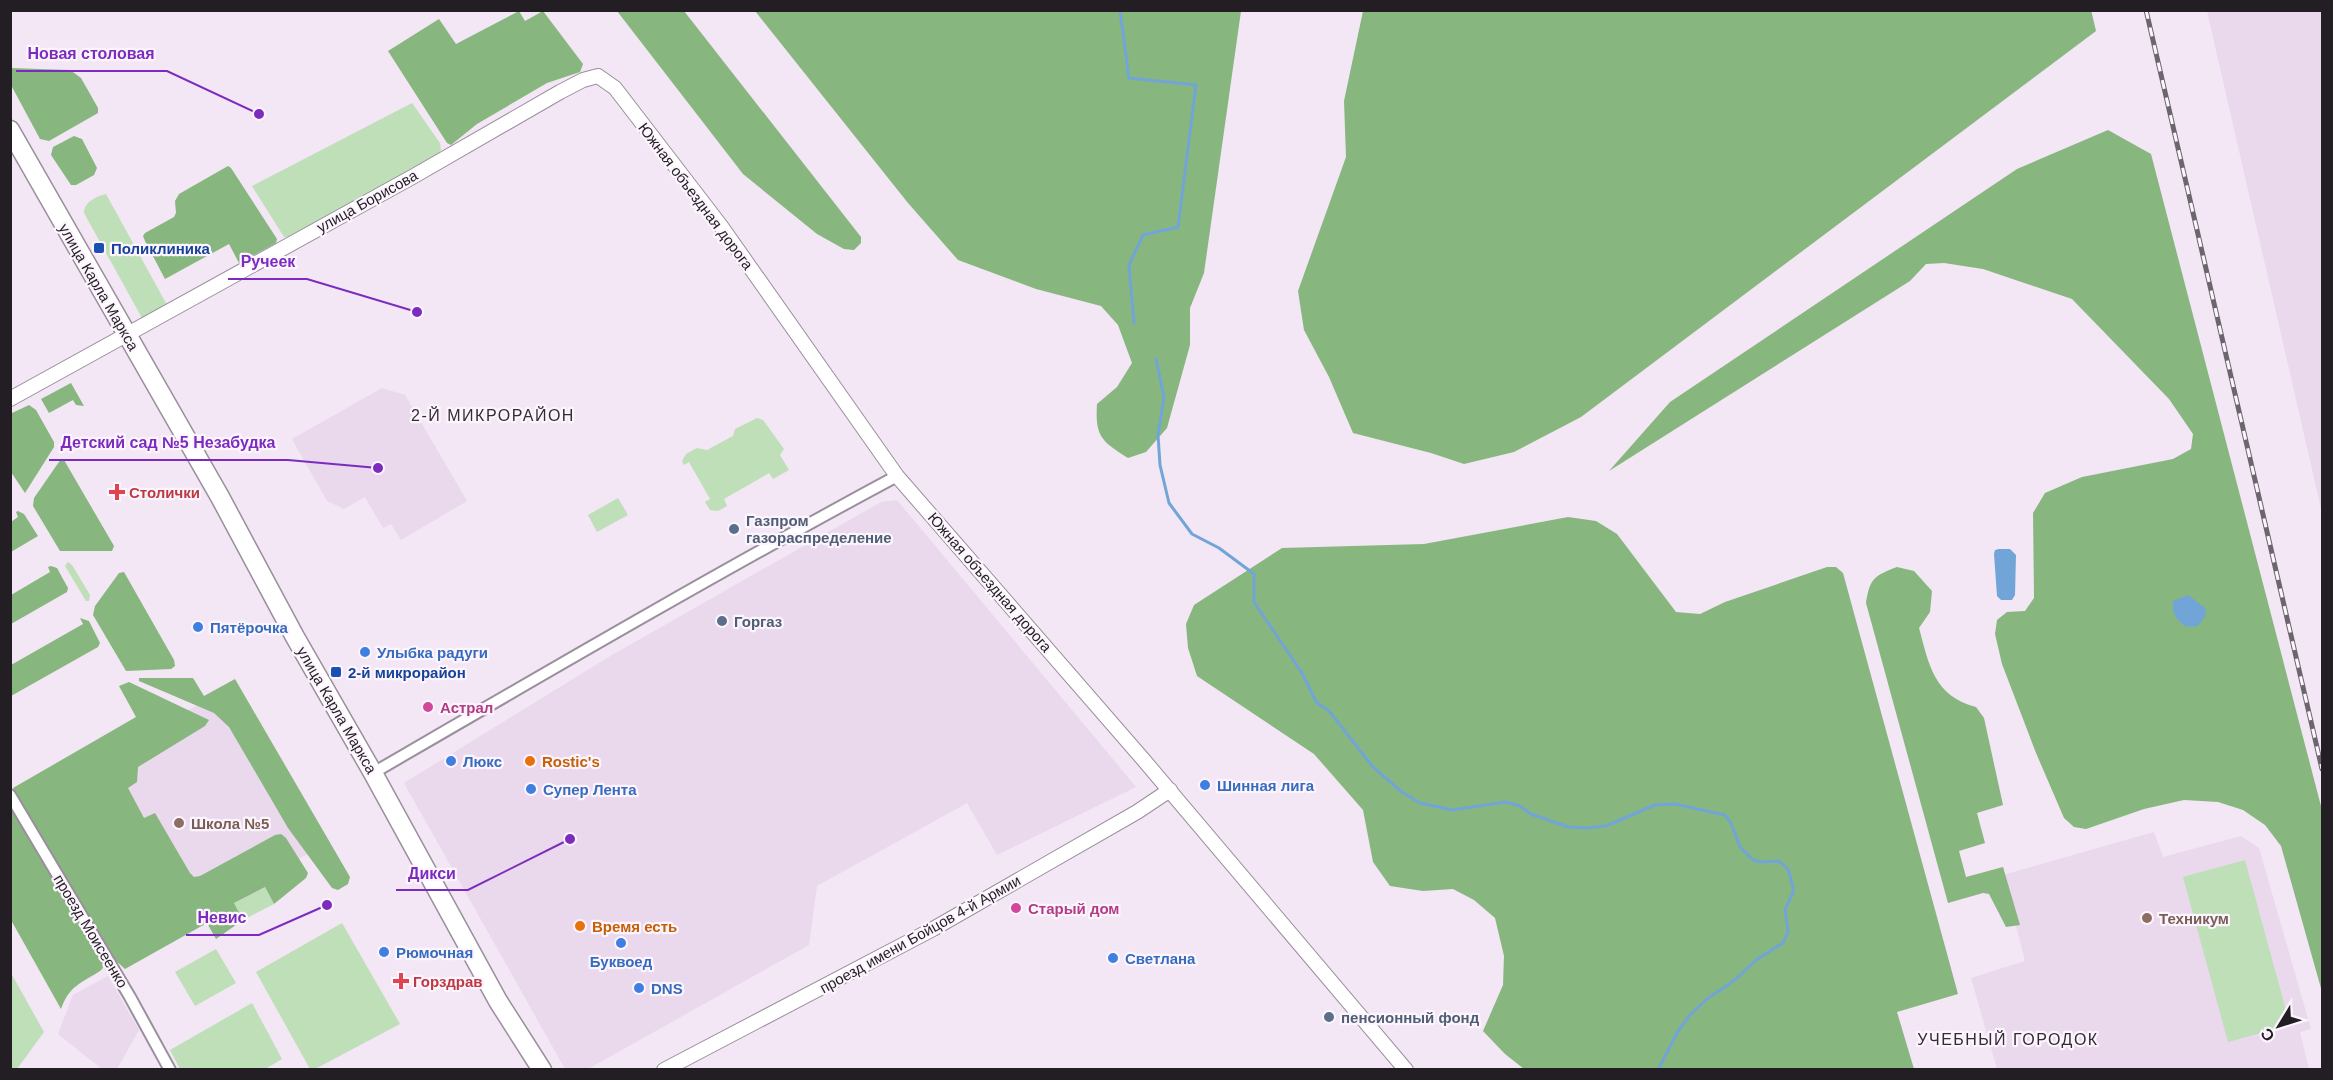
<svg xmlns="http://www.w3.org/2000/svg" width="2333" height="1080" font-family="Arial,sans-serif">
<rect width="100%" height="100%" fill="#f3e6f5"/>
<g fill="#ead8ed">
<polygon points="2207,11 2322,11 2322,513"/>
<polygon points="382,388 405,395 467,501 401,540 391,524 383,528 365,497 344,509 327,501 292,439"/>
<polygon points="897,500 1136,787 997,855 967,803 817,886 809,945 588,1069 565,1069 404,783 612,655 881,502"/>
<polygon points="235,683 325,845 120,953 32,801"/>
<polygon points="2154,832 2163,857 2241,836 2259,848 2311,1029 2300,1032 2309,1069 1997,1069 1971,978 2025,961 2003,875"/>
<polygon points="108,976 139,1030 117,1069 102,1069 58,1034 73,995"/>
</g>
<g fill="#bedfb8">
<polygon points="412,103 440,143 441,150 438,154 293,237 284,237 252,186"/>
<path d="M106,194L167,305L142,318L84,213C84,202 97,196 106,194Z"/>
<polygon points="757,418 763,420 784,449 780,455 789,470 773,479 769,473 724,499 727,506 718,511 710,510 705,502 710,499 689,462 684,465 682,461 686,454 697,448 707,450 733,436 735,429"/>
<polygon points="618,498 628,515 597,532 588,515"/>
<polygon points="68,562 72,565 90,595 89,601 86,601 65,566"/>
<polygon points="2245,860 2290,1025 2228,1042 2183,877"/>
<polygon points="265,887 274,904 243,920 234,903"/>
<polygon points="342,923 400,1024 315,1069 310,1069 256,972"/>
<polygon points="216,949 236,983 195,1006 175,972"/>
<polygon points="11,973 44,1032 17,1069 11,1069"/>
<polygon points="252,1003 282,1059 265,1069 180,1069 170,1050"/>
</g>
<g fill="#87b67f">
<polygon points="519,11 525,21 543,11 583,64 580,72 547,83 477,124 451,145 447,143 388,51 439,19 456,44"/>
<polygon points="617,11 684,11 861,237 861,243 854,250 844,249 817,234 743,174"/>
<path d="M755,11H1241L1204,273L1190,308V345L1167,428L1146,452L1128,458C1101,441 1095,436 1097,404L1117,387L1132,363L1118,325L1101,306L1036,289L958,260L908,203Z"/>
<polygon points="1363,11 2091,10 2096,31 1581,417 1514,452 1464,464 1431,453 1353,433 1329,377 1304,330 1298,291 1346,157 1344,101"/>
<polygon points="10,68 70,70 81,78 98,108 98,113 49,141 40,139 11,85"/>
<polygon points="2108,130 2151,154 2322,810 2322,992 2281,846 2265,825 2243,810 2218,802 2184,800 2144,809 2086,829 2074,827 2064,818 2036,753 2002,664 1995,634 1997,620 2007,612 2025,611 2034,598 2033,513 2045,493 2082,477 2173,459 2191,449 2193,434 2169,399 2072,299 1983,269 1944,263 1926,264 1910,281 1609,471 1670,402 2017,169"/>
<polygon points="74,136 82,139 97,168 94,175 76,185 71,185 51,155 53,147"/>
<polygon points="228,166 231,168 277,239 276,243 239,263 229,244 165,279 145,241 143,236 145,233 174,217 176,213 175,201 179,194"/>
<polygon points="71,383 84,406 76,405 73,400 49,413 41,399"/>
<polygon points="29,405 36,410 54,442 54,447 25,493 11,472 10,414"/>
<polygon points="61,459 64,460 114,546 112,551 60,551 33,506 34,498"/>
<polygon points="18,511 24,514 38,536 11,552 11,522 18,517 16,512"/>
<polygon points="1568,517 1596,521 1617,534 1676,612 1700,614 1725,602 1827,567 1836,567 1843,573 1958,994 1897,1012 1914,1069 1524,1069 1505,1054 1483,1031 1503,985 1504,956 1495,918 1474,900 1453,889 1423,891 1390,886 1373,862 1363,810 1314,754 1197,676 1188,648 1186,624 1194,605 1282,548 1424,544"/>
<polygon points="51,566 57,568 68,588 67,592 11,624 11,595 50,572 48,567"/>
<path d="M1897,567L1914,571L1932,591L1930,612L1919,628C1929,665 1934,696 1976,707L1984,718L2003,805L1977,813L1985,843L1959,851L1966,877L2003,867L2020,925L2006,927L1989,894L1983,893L1948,903L1866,603C1870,578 1874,576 1897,567Z"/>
<polygon points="124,572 174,660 175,666 171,669 126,671 93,615 95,606 119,573"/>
<polygon points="80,618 89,621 100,643 98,647 11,696 11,665 83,624"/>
<polygon points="139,678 193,678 204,696 235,679 350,877 348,884 338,890 332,888 288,828 229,727 214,713 139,681"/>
<polygon points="129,682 209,720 205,726 138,767 137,782 128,788 144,818 155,813 190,873 194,877 200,876 275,835 281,834 286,838 308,873 306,878 274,904 265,887 234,903 243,920 216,939 207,923 125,969 114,959 13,788 136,717 119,686"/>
<path d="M10,807L102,962L103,968L100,971C81,983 69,986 61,1009L11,920Z"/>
</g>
<g fill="#72a5d7">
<polygon points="1999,549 2010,549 2016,555 2015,595 2012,600 2001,600 1997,596 1994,554 1995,550"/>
<path d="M2188,595L2205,608L2206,615L2198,626L2187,627C2176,620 2172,614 2173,601Z"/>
</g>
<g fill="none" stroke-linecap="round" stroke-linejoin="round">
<g stroke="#72a5d7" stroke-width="3">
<polyline points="1120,10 1129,78 1196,85 1178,227 1143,235 1129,265 1134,323"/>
<polyline points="1156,359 1164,397 1158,435 1160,465 1169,503 1192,534 1219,548 1254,574 1254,602 1302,673 1317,703 1329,711 1373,767 1402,792 1420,803 1452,810 1506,802 1520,806 1531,814 1568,827 1586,828 1606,826 1655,805 1675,804 1725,815 1731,823 1740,847 1753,860 1761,862 1779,861 1788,869 1793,887 1793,893 1785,909 1788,932 1783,943 1756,960 1736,979 1707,999 1690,1015 1678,1031 1658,1070"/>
</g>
<g stroke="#9a8f9c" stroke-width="14">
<g id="minor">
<path d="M373,773C547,672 720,571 897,476"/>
<polyline points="10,795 130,997 170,1070"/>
</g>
</g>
<g stroke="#9a8f9c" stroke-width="16">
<g id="tertiary">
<polyline points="10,399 414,176 560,92 583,80 598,76 615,88 721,226 897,476 1142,758 1406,1070"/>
<polyline points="664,1070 933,929 1137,812 1170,790"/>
</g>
</g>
<g stroke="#9a8f9c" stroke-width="21">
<polyline id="primary" points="10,130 220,497 295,637 373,773 498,1001 542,1070"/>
</g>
<use href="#minor" stroke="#fff" stroke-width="10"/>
<use href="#tertiary" stroke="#fff" stroke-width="14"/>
<use href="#primary" stroke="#fff" stroke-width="18"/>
<g stroke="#6c656e" stroke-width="5">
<polyline id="rail" points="2146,10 2322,769"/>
</g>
<use href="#rail" stroke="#fdf5fe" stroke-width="3" stroke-dasharray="9" stroke-linecap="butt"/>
</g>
<g fill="#1a4fb4" stroke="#fdf5fe" stroke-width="2">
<rect x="93" y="242" width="12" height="12" rx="3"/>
<rect x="330" y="666" width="12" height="12" rx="3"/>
</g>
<g fill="#e0444e" stroke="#fdf5fe" stroke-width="2">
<path d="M114 483h6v6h6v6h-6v6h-6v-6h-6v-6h6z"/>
<path d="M398 972h6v6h6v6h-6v6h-6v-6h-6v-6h6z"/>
</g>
<g fill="#5c6f8a" stroke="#fdf5fe" stroke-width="2">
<circle cx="734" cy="529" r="6"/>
<circle cx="722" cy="621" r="6"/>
<circle cx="1329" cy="1017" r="6"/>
</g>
<g fill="#3f7fe0" stroke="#fdf5fe" stroke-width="2">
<circle cx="198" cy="627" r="6"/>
<circle cx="365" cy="652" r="6"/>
<circle cx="451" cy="761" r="6"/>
<circle cx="1205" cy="785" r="6"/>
<circle cx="531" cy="789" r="6"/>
<circle cx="621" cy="943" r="6"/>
<circle cx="384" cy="952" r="6"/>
<circle cx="1113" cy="958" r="6"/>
<circle cx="639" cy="988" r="6"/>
</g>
<g fill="#d1479c" stroke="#fdf5fe" stroke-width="2">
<circle cx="428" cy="707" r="6"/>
<circle cx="1016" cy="908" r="6"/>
</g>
<g fill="#e8710a" stroke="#fdf5fe" stroke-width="2">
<circle cx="530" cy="761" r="6"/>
<circle cx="580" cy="926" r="6"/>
</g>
<g fill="#8d6e63" stroke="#fdf5fe" stroke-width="2">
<circle cx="179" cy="823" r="6"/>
<circle cx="2147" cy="918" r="6"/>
</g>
<g text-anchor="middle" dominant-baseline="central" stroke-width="4.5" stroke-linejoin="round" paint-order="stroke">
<g font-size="15" fill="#221e23" stroke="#fdf5fe">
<text transform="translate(696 196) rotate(53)">Южная объездная дорога</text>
<text transform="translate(367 201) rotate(-29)">улица Борисова</text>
<text transform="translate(99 287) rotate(60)">улица Карла Маркса</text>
<text transform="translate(990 582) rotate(49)">Южная объездная дорога</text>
<text transform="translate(337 710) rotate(60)">улица Карла Маркса</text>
<text transform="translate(91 931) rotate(59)">проезд Моисеенко</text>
<text transform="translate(920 934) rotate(-29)">проезд имени Бойцов 4-й Армии</text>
</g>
<g font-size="15" font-weight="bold" fill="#164399" stroke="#fdf5fe" text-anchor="start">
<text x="111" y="248">Поликлиника</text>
<text x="348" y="672">2-й микрорайон</text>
</g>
<g font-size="15" font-weight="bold" fill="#be3a42" stroke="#fdf5fe" text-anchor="start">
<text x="129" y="492">Столички</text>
<text x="413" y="981">Горздрав</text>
</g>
<g font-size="15" font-weight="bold" fill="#4e5e75" stroke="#fdf5fe" text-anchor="start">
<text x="746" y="520">Газпром<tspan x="746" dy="17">газораспределение</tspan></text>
<text x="734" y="621">Горгаз</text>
<text x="1341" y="1017">пенсионный фонд</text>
</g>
<g font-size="15" font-weight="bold" fill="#366cbe" stroke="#fdf5fe" text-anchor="start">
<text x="210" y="627">Пятёрочка</text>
<text x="377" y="652">Улыбка радуги</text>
<text x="463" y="761">Люкс</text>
<text x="1217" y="785">Шинная лига</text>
<text x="543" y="789">Супер Лента</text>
<text x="396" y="952">Рюмочная</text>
<text x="1125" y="958">Светлана</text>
<text x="621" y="961" text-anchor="middle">Буквоед</text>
<text x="651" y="988">DNS</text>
</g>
<g font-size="15" font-weight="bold" fill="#b23c85" stroke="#fdf5fe" text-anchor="start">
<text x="440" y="707">Астрал</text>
<text x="1028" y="908">Старый дом</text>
</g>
<g font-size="15" font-weight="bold" fill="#c56008" stroke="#fdf5fe" text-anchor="start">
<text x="542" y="761">Rostic's</text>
<text x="592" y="926">Время есть</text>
</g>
<g font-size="15" font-weight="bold" fill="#785e54" stroke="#fdf5fe" text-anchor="start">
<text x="191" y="823">Школа №5</text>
<text x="2159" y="918">Техникум</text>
</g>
<g font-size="16" letter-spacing="1.5" fill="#342b36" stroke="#fdf5fe">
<text x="493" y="415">2-Й МИКРОРАЙОН</text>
<text x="2008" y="1039">УЧЕБНЫЙ ГОРОДОК</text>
</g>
</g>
<path fill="none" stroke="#7b2cbf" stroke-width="2" d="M259 114L167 71H16M417 312L307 279H228M378 468L288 460H49M570 839L468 890H396M327 905L259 935H186"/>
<g fill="#7b2cbf" stroke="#fdf5fe" stroke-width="2">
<circle cx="259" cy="114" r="6"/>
<circle cx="417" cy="312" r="6"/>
<circle cx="378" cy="468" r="6"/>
<circle cx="570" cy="839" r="6"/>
<circle cx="327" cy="905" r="6"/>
</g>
<g font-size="16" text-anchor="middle" font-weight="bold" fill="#7b2cbf" stroke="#fdf5fe" stroke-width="4.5" stroke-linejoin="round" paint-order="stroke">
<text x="91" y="59">Новая столовая</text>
<text x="268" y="267">Ручеек</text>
<text x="168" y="448">Детский сад №5 Незабудка</text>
<text x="432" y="879">Дикси</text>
<text x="222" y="923">Невис</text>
</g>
<rect width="2333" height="1080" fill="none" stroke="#221e23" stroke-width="24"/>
<g transform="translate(2279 1026) rotate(232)" stroke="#fdf5fe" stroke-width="4.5" paint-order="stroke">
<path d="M0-4.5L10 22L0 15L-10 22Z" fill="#221e23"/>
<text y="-9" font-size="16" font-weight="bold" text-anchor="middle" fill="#221e23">С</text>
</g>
</svg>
